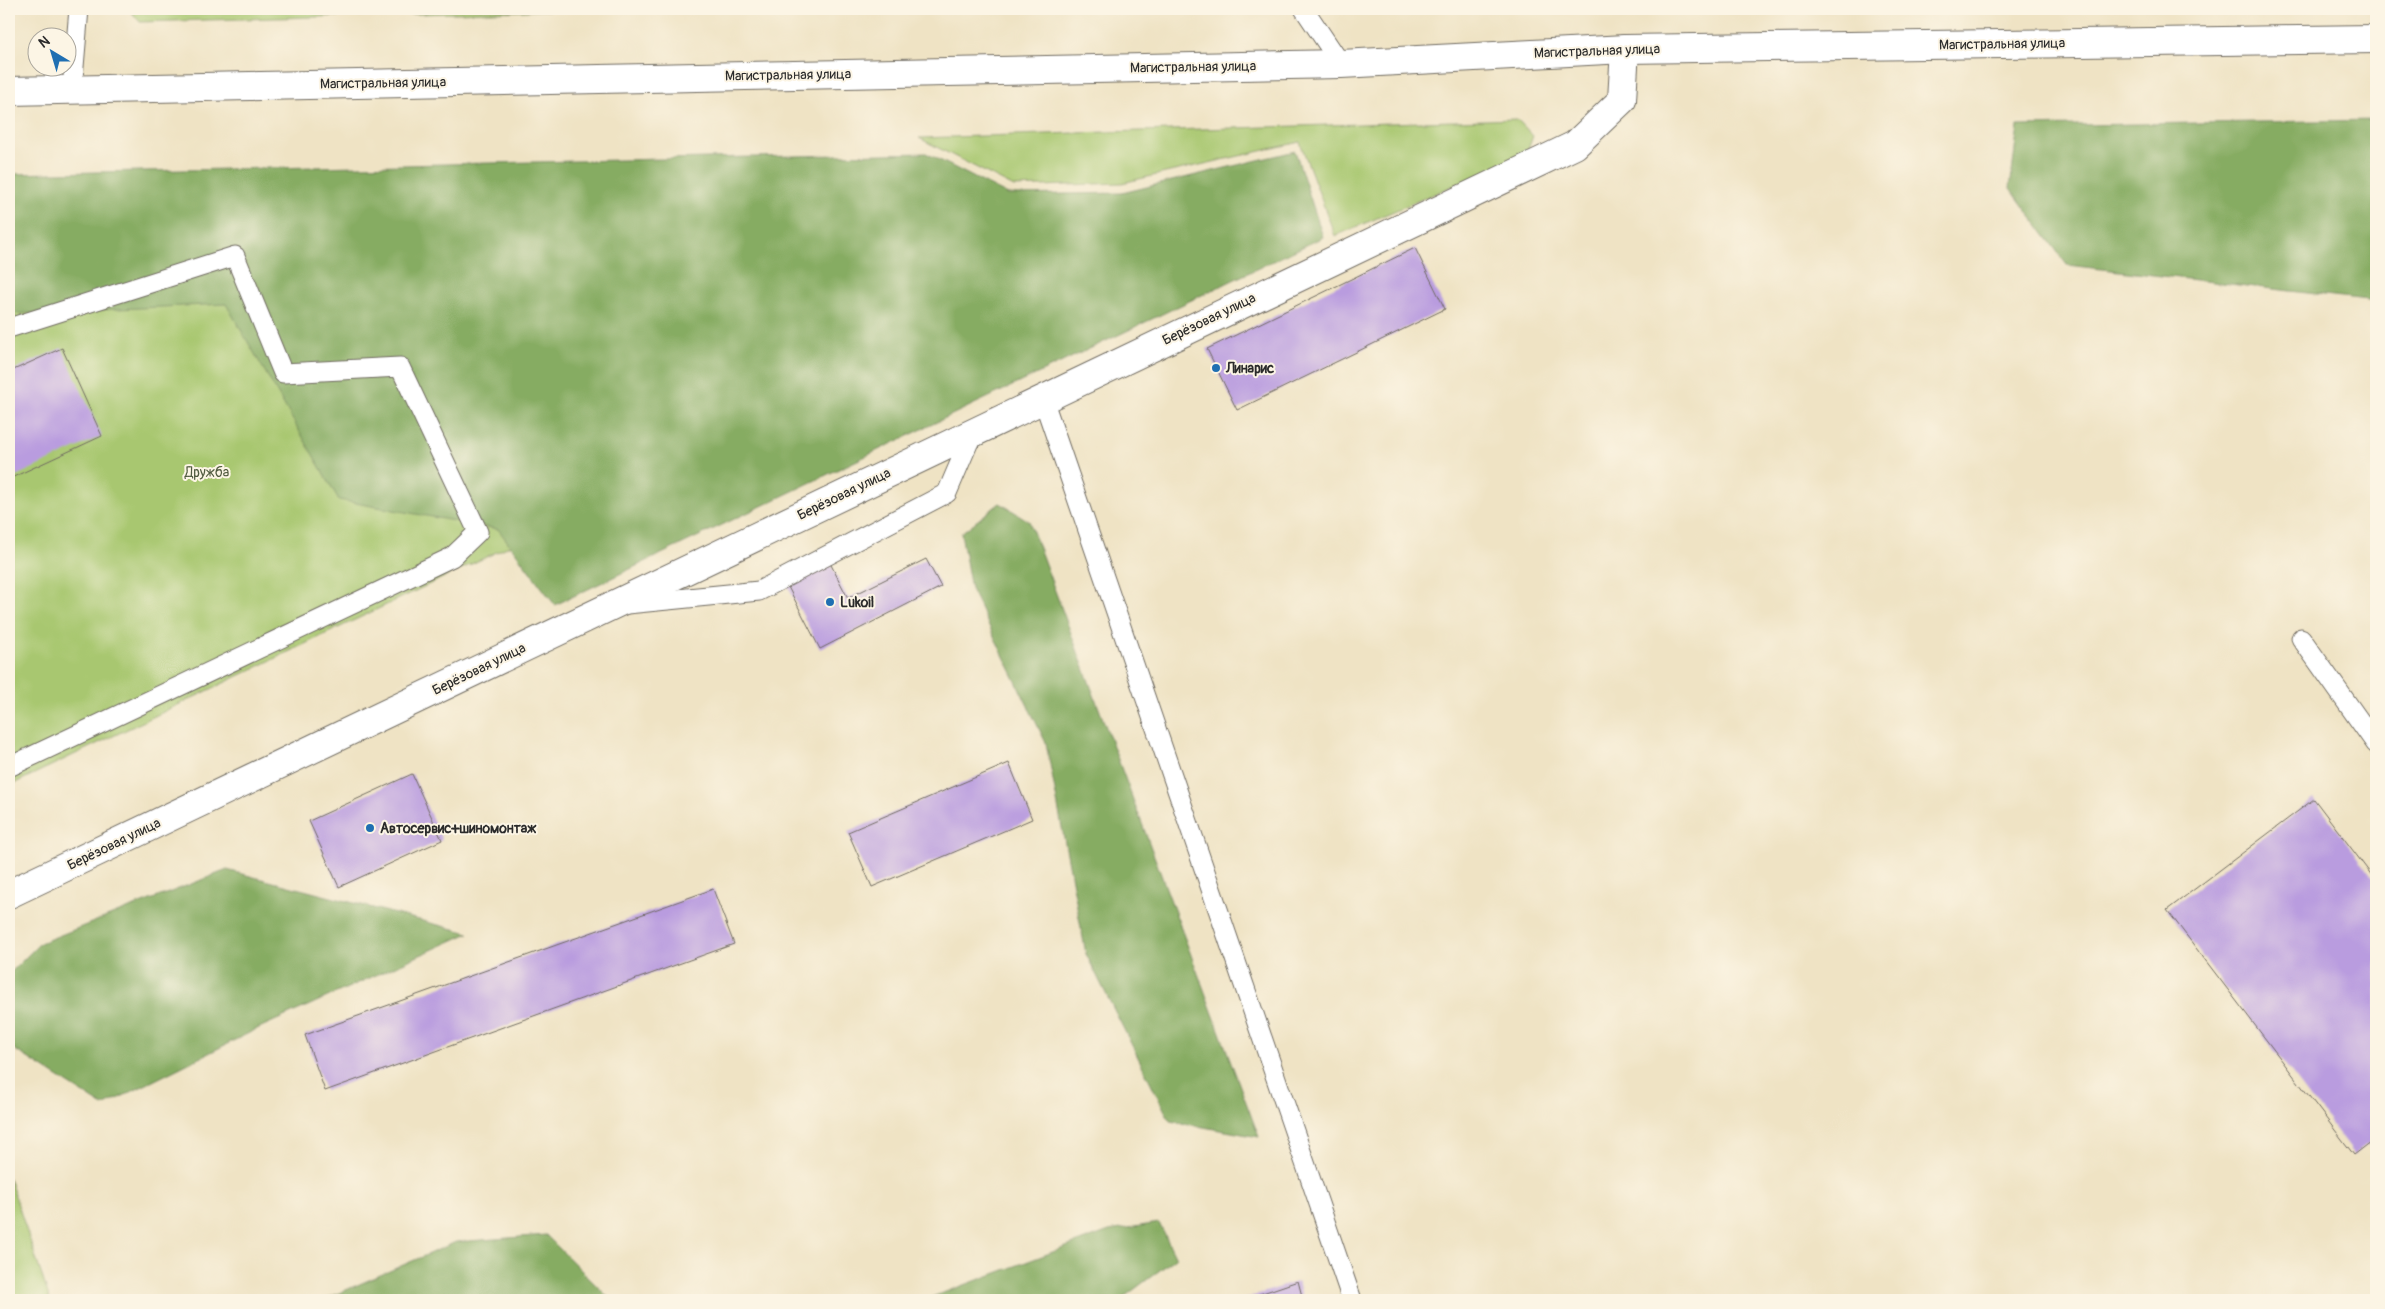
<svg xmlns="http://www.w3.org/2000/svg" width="2385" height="1309" font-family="Pangolin,sans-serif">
<rect width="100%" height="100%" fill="#fcf5e5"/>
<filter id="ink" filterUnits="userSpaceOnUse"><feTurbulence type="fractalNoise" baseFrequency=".02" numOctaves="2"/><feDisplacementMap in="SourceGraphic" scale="10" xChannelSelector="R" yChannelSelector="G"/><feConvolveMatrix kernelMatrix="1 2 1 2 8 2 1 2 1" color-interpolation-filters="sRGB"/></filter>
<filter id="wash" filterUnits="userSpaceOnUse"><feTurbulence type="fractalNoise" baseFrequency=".0096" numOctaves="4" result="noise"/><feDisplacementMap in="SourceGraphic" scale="20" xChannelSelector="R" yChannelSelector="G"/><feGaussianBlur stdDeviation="1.12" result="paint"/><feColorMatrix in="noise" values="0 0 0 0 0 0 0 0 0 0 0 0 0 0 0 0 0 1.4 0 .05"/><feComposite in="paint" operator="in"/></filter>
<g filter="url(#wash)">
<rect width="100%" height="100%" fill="#efe3c4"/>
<g fill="#a8c76f" stroke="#6a794d">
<polygon points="129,9 592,9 140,22"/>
<polygon points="1517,119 1533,136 1526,155 1335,236 1300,142 1122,183 1014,187 919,138"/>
<polygon points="9,281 957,331 9,786"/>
<polygon points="9,1178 50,1300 9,1300"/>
</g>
<g fill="#86ac62" stroke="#586c46">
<polygon points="2376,120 2376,301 2067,265 2010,188 2018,126"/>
<polygon points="1295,151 1323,237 555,605 498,529 339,500 226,304 9,314 9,174 926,153 1008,195 1122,193"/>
<polygon points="1000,503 1029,521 1259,1137 1170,1121 1086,954 1046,743 971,589 961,533"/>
<polygon points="227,870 469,933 259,1028 103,1106 9,1046 9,974 40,943"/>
<polygon points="1159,1223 1176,1258 1120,1300 924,1300 1109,1231"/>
<polygon points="546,1235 611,1300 323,1300 456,1242"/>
</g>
<g id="blocks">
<g fill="#b99cdf">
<polygon points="1415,248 1445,309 1237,410 1207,349"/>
<polygon points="62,348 102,436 9,479 9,372"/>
<polygon points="828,559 848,598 926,559 941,587 820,649 785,581"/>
<polygon points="1009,763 1032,819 872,887 848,832"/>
<polygon points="412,774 442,840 339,887 309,821"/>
<polygon points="2314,799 2376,881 2376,1138 2354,1155 2167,910"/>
<polygon points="713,889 734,944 325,1091 305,1035"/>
<polygon points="1298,1281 1303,1300 1242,1300"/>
</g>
</g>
</g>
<g filter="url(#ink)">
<use href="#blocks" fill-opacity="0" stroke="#706b61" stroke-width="1"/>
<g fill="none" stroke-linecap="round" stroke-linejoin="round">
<g stroke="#706b61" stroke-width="21">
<g id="service">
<polyline points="1304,9 1341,64"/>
<polyline points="72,90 79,9"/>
<polyline points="9,328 235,256 283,373 400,367 478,532 452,557 9,767"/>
<polyline points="1043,399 1352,1300"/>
<polyline points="627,604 759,591 947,493 973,432"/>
<polyline points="2301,638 2376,744"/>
</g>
</g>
<g stroke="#706b61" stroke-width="30">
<polyline id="minor" points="9,894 1575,145 1622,100 1625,49"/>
</g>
<g stroke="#706b61" stroke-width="30">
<polyline id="secondary" points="9,91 1341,64 1625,49 2376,39"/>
</g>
<use href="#service" stroke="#fff" stroke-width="19"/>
<use href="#minor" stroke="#fff" stroke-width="28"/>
<use href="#secondary" stroke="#fff" stroke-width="28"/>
</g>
</g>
<g fill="#1f6fb2" stroke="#fcf5e5" stroke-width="2">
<circle cx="1216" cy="368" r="5"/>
<circle cx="830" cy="602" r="5"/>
<circle cx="370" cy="828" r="5"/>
</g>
<g text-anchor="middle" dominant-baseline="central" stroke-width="4" stroke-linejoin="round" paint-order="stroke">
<g font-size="14" fill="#2b2b2b" stroke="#fcf5e5">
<text transform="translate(2002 44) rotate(-1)">Магистральная улица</text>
<text transform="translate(1597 51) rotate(-2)">Магистральная улица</text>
<text transform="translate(1193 67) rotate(-1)">Магистральная улица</text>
<text transform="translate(788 75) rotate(-1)">Магистральная улица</text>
<text transform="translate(383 83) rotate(-1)">Магистральная улица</text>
<text transform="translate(1209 319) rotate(-26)">Берёзовая улица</text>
<text transform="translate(844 494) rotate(-26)">Берёзовая улица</text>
<text transform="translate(479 669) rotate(-26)">Берёзовая улица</text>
<text transform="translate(114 844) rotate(-26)">Берёзовая улица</text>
</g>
<g font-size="14" font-weight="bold" fill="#2b2b2b" stroke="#fcf5e5" text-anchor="start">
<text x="1226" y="368">Линарис</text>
<text x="840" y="602">Lukoil</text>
<text x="380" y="828">Автосервис+шиномонтаж</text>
</g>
<g font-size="14" fill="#505a3f" stroke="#fcf5e5">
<text x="207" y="472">Дружба</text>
</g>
</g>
<rect width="2385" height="1309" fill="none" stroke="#fcf5e5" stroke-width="30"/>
<g transform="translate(52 52) rotate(322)"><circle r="24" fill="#fcf5e5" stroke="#a8a49b"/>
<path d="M0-4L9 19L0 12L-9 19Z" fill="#1f6fb2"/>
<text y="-8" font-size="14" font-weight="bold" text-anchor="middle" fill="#2b2b2b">N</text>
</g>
</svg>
